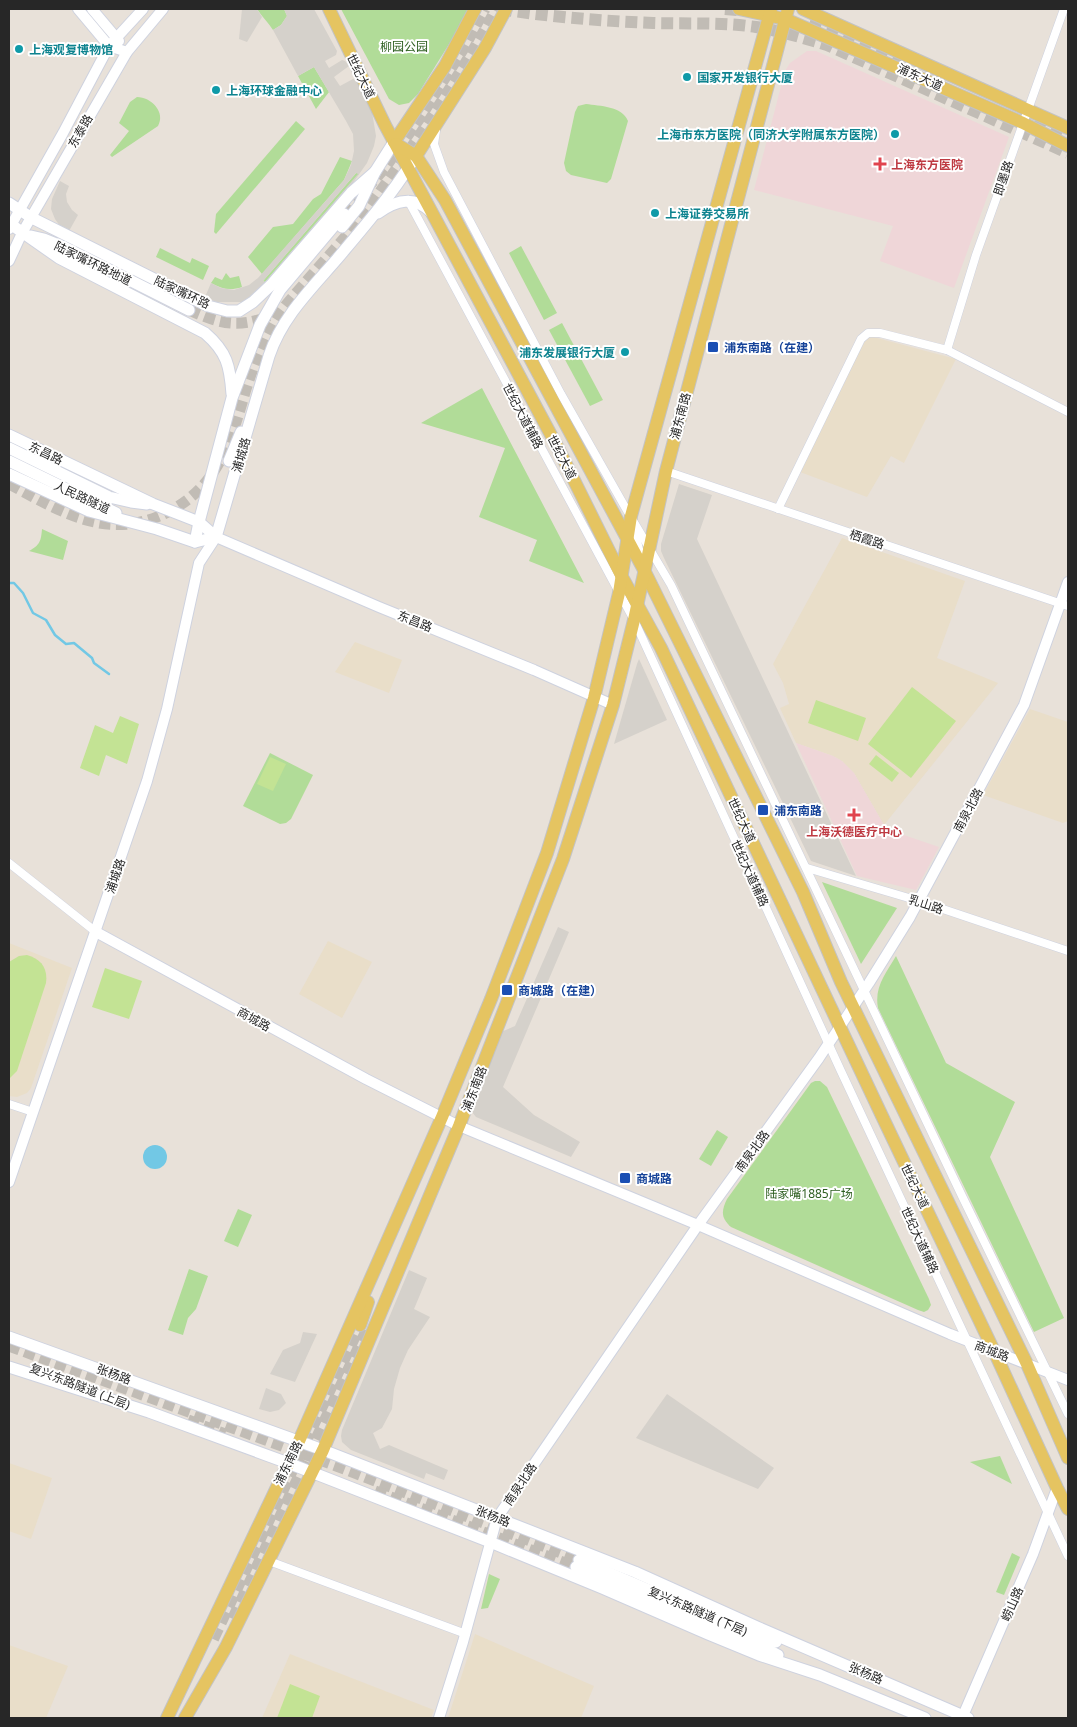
<svg xmlns="http://www.w3.org/2000/svg" width="1077" height="1727" font-family="'Noto Sans','Noto Sans SC',sans-serif">
<rect width="100%" height="100%" fill="#e8e1d9"/>
<g fill="#e9dec9">
<polygon points="873,337 956,359 904,463 891,456 867,497 800,472 864,342 866,338"/>
<polygon points="842,538 965,581 937,658 998,683 884,825 854,773 842,761 833,756 796,743 780,708 789,704 783,683 773,664"/>
<polygon points="355,642 402,660 389,693 335,672"/>
<polygon points="1030,709 1068,722 1068,821 1063,823 983,795"/>
<polygon points="328,941 372,962 342,1018 299,994"/>
<polygon points="9,943 72,968 31,1088 27,1093 17,1097 9,1096"/>
<polygon points="9,1463 52,1478 31,1539 9,1531"/>
<polygon points="475,1634 594,1686 581,1718 448,1718"/>
<polygon points="9,1645 68,1666 46,1718 9,1718"/>
<polygon points="290,1654 434,1710 431,1718 262,1718"/>
</g>
<g fill="#efd6d8">
<polygon points="807,51 816,51 1009,137 954,288 880,261 893,226 754,190 785,71 790,63"/>
<polygon points="796,743 833,756 842,761 854,773 884,825 895,832 939,847 916,890 857,876"/>
</g>
<g fill="#b1dc98">
<path d="M257,9H284L287,16L281,25L273,30C268,22 262,17 257,9Z"/>
<polygon points="341,9 469,9 464,20 418,94 409,103 399,105 389,99"/>
<polygon points="314,67 329,92 316,109 298,76"/>
<path d="M137,97C151,97 166,112 158,126L112,157L110,155L129,131L119,123L130,102Z"/>
<path d="M586,104C600,106 622,106 628,121L611,179L607,183L571,175L566,171L564,163L575,112L578,106Z"/>
<polygon points="296,121 305,129 216,234 214,232 216,214"/>
<polygon points="340,157 352,161 344,180 262,274 248,257 273,227 293,224 313,199 321,194"/>
<polygon points="357,172 359,174 265,282 263,281"/>
<polygon points="521,246 557,313 544,320 509,253"/>
<polygon points="160,248 190,263 192,258 209,266 203,280 156,257"/>
<path d="M226,273L230,278L239,276L242,287C230,291 222,289 211,283L215,277L222,280Z"/>
<polygon points="562,323 603,400 590,406 549,330"/>
<polygon points="482,388 584,583 529,561 537,540 479,517 505,448 421,423"/>
<path d="M42,529L68,541L63,560L29,551C40,545 41,541 42,529Z"/>
<polygon points="270,753 313,775 291,819 286,823 280,824 243,806"/>
<polygon points="822,882 897,908 861,964"/>
<path d="M896,956L946,1063L1015,1102L990,1157L1064,1318L1034,1332L878,1008C874,987 886,973 896,956Z"/>
<path d="M815,1081H820L827,1087L929,1299L931,1305L928,1310L924,1312L918,1310L731,1227C721,1218 721,1211 727,1199L811,1083Z"/>
<polygon points="717,1130 728,1137 711,1166 699,1159"/>
<polygon points="238,1209 252,1215 238,1247 224,1241"/>
<polygon points="189,1269 208,1276 196,1309 188,1318 183,1335 168,1330"/>
<polygon points="1000,1456 1012,1484 970,1462"/>
<polygon points="1012,1553 1020,1557 1004,1595 996,1592"/>
<polygon points="489,1574 500,1579 488,1608 481,1609"/>
</g>
<g fill="#c3e394">
<polygon points="912,687 956,721 911,778 868,744"/>
<polygon points="816,700 866,718 858,741 808,723"/>
<polygon points="120,716 139,724 127,764 106,755 99,776 80,768 95,725 113,733"/>
<polygon points="876,755 899,773 892,782 869,764"/>
<polygon points="270,757 286,764 273,791 257,784"/>
<path d="M27,955C41,959 48,968 46,983L17,1071L9,1079V962L19,956Z"/>
<polygon points="105,968 142,981 129,1019 92,1007"/>
<polygon points="290,1684 320,1696 312,1718 277,1718"/>
</g>
<g fill="#d5d1cb" fill-rule="evenodd">
<polygon points="242,9 257,9 262,17 247,42 239,39"/>
<path d="M284,9H314L337,51L336,55L325,61L329,68L342,60L345,61L349,66L334,77L340,86L353,79L356,80L372,112L376,136L374,146L367,163L350,187L263,287L254,295L242,302H216L205,297L211,283L221,288L234,290L249,285L258,278L344,180L351,165L354,151L353,134L346,121L314,67L298,76L273,30L281,25L287,16ZM356,173L358,174L265,282L263,281Z"/>
<polygon points="60,181 69,186 66,194 67,202 72,210 78,215 69,231 60,226 55,219 51,209 52,199"/>
<polygon points="679,484 712,495 697,539 856,876 811,861 664,558 661,551 661,544"/>
<polygon points="639,659 667,720 614,744 637,664"/>
<polygon points="558,927 569,932 503,1087 534,1115 580,1142 571,1157 476,1117 472,1112 471,1106 501,1032 515,1026"/>
<polygon points="409,1270 427,1278 414,1309 430,1317 408,1350 400,1368 394,1389 392,1409 382,1428 373,1433 380,1449 389,1445 448,1470 444,1480 426,1473 424,1479 351,1450 342,1442 341,1436 342,1430"/>
<polygon points="303,1332 317,1334 295,1382 270,1374 283,1350 300,1343"/>
<polygon points="266,1388 281,1394 286,1403 279,1410 270,1412 259,1409"/>
<polygon points="667,1394 774,1468 758,1489 636,1438"/>
</g>
<circle fill="#72c8e5" cx="155" cy="1157" r="12"/>
<g fill="none" stroke-linecap="round" stroke-linejoin="round">
<polyline stroke="#72c8e5" stroke-width="2.5" points="9,583 14,583 23,593 33,613 46,620 55,635 66,644 74,643 92,658 94,663 109,674"/>
<g stroke="#c1bcb5" stroke-width="11" stroke-dasharray="11 5.5" stroke-linecap="butt">
<polyline points="344,214 385,168 420,118 464,48 485,9"/>
<path d="M189,310C218,323 238,329 269,316"/>
<path d="M9,484C62,512 109,543 170,511C220,484 231,440 246,389C253,367 262,345 273,324C281,309 293,297 304,284C321,264 339,245 355,225C374,201 391,176 408,152C440,105 469,59 496,9"/>
<polyline points="9,1346 339,1467 579,1560"/>
<polyline points="188,1420 225,1434"/>
<polyline points="375,1491 576,1567"/>
</g>
<g stroke="#c1bcb5" stroke-width="12" stroke-dasharray="12 6" stroke-linecap="butt">
<path d="M500,9C551,17 602,21 653,23C687,24 722,22 756,27C780,31 804,38 827,45L1068,153"/>
<polyline points="725,9 749,11"/>
<polyline points="809,25 831,31 906,65"/>
<polyline points="1034,123 1068,138"/>
<polyline points="233,1619 367,1330"/>
<polyline points="213,1639 360,1325"/>
</g>
<g stroke="#ced2df" stroke-width="9">
<g id="minor">
<polyline points="436,131 434,144 444,172 561,394 625,507 671,585 962,1196 1068,1414"/>
<polyline points="408,200 634,620 840,1069 1068,1556"/>
<polyline points="947,350 976,255 1064,9"/>
<polyline points="666,471 1068,606"/>
<polyline points="778,509 861,339 868,333 880,333 947,350 1068,412"/>
<polyline points="633,526 640,553"/>
<polyline points="9,863 96,932"/>
<polyline points="807,868 919,901 1068,951"/>
<polyline points="9,1104 33,1112"/>
<polyline points="269,1561 466,1634"/>
</g>
</g>
<g stroke="#ced2df" stroke-width="12">
<g id="tertiary">
<polyline points="78,9 109,46 127,52"/>
<polyline points="92,9 119,41"/>
<polyline points="9,229 63,133 109,46 143,9"/>
<polyline points="9,261 22,233 127,52 163,9"/>
<polyline points="96,932 366,1079 459,1126 698,1225 950,1334 1068,1380"/>
<polyline points="9,1182 147,781 167,709 199,563 216,537 379,607 534,670 613,705"/>
<polyline points="439,1718 463,1642 497,1518 698,1225 819,1058 869,983 910,917 1024,705 1068,582"/>
<polyline points="962,1718 1033,1554 1057,1488"/>
</g>
</g>
<g stroke="#ced2df" stroke-width="13">
<g id="secondary">
<polyline points="9,203 32,218 208,306 227,311 239,311 253,302 271,285 351,193 375,172"/>
<path d="M378,213C396,200 414,195 431,212"/>
<path d="M9,223L59,258L205,333C227,352 230,366 232,394"/>
<polyline points="342,227 359,206 375,172 394,142"/>
<polyline points="31,236 44,239 64,247 189,310"/>
<polyline points="9,435 153,504 199,522 216,537"/>
<polyline points="9,448 109,497 131,502 147,504"/>
<polyline points="9,461 116,513"/>
<polyline points="229,461 241,432"/>
<polyline points="9,474 89,511 157,529 195,542 216,537"/>
<path d="M216,537L269,356C282,317 311,289 337,259C363,228 390,197 412,162"/>
<polyline points="195,542 199,522 232,398 260,325 280,290 344,214"/>
<polyline points="9,1337 323,1450 635,1572 757,1627 968,1718"/>
<polyline points="9,1367 149,1412 288,1463 490,1542 602,1588 708,1634 759,1655 820,1675 925,1718"/>
<polyline points="579,1560 756,1636 776,1642"/>
<polyline points="576,1567 708,1625 761,1646 778,1655"/>
</g>
</g>
<g stroke="#c3c3c3" stroke-width="14">
<g id="primary">
<polyline points="329,9 385,125 558,448 621,575 661,648 882,1116 994,1351 1057,1488 1068,1509"/>
<polyline points="739,9 785,19 1023,123 1068,146"/>
<polyline points="803,9 1068,128"/>
<polyline points="394,142 445,66 475,9"/>
<polyline points="396,144 416,156 445,200 644,570 803,892 841,982 1027,1364 1068,1458"/>
<polyline points="416,156 485,48 506,9"/>
<polyline points="360,1325 368,1302"/>
<polyline points="167,1718 299,1441 442,1117 491,999 547,853 594,698 619,593 631,516 771,9"/>
<polyline points="185,1718 226,1647 323,1450 459,1126 563,859 613,705 634,620 666,471 788,9"/>
</g>
</g>
<use href="#minor" stroke="#fff" stroke-width="8"/>
<use href="#tertiary" stroke="#fff" stroke-width="10"/>
<use href="#secondary" stroke="#fff" stroke-width="11"/>
<use href="#primary" stroke="#e5c461" stroke-width="12"/>
</g>
<g fill="#0f9aa8" stroke="#fff" stroke-width="2">
<circle cx="19" cy="49" r="5"/>
<circle cx="687" cy="77" r="5"/>
<circle cx="216" cy="90" r="5"/>
<circle cx="895" cy="134" r="5"/>
<circle cx="655" cy="213" r="5"/>
<circle cx="625" cy="352" r="5"/>
</g>
<g fill="#e0444e" stroke="#fff" stroke-width="2">
<path d="M877.5 156.5h5v5h5v5h-5v5h-5v-5h-5v-5h5z"/>
<path d="M851.5 807.5h5v5h5v5h-5v5h-5v-5h-5v-5h5z"/>
</g>
<g fill="#1a4fb4" stroke="#fff" stroke-width="2">
<rect x="707" y="341" width="12" height="12" rx="2.5"/>
<rect x="757" y="804" width="12" height="12" rx="2.5"/>
<rect x="501" y="984" width="12" height="12" rx="2.5"/>
<rect x="619" y="1172" width="12" height="12" rx="2.5"/>
</g>
<g text-anchor="middle" dominant-baseline="central" stroke-width="4" stroke-linejoin="round" paint-order="stroke">
<g font-size="12" fill="#2c5d1e" stroke="#fff">
<text x="404" y="46">柳园公园</text>
<text x="809" y="1193">陆家嘴1885广场</text>
</g>
<g font-size="12" font-weight="bold" fill="#0d838f" stroke="#fff" text-anchor="start">
<text x="29" y="49">上海观复博物馆</text>
<text x="697" y="77">国家开发银行大厦</text>
<text x="226" y="90">上海环球金融中心</text>
<text x="885" y="134" text-anchor="end">上海市东方医院（同济大学附属东方医院）</text>
<text x="665" y="213">上海证券交易所</text>
<text x="615" y="352" text-anchor="end">浦东发展银行大厦</text>
</g>
<g font-size="12" fill="#272727" stroke="#fff">
<text transform="translate(361 76) rotate(64)">世纪大道</text>
<text transform="translate(920 77) rotate(24)">浦东大道</text>
<text transform="translate(80 131) rotate(-60)">东泰路</text>
<text transform="translate(1003 178) rotate(-71)">即墨路</text>
<text transform="translate(93 263) rotate(26)">陆家嘴环路地道</text>
<text transform="translate(182 292) rotate(25)">陆家嘴环路</text>
<text transform="translate(523 416) rotate(62)">世纪大道辅路</text>
<text transform="translate(680 416) rotate(-75)">浦东南路</text>
<text transform="translate(46 453) rotate(26)">东昌路</text>
<text transform="translate(241 455) rotate(-74)">浦城路</text>
<text transform="translate(562 457) rotate(63)">世纪大道</text>
<text transform="translate(82 497) rotate(25)">人民路隧道</text>
<text transform="translate(867 539) rotate(18)">栖霞路</text>
<text transform="translate(415 621) rotate(22)">东昌路</text>
<text transform="translate(968 810) rotate(-62)">南泉北路</text>
<text transform="translate(742 820) rotate(65)">世纪大道</text>
<text transform="translate(750 873) rotate(65)">世纪大道辅路</text>
<text transform="translate(115 876) rotate(-71)">浦城路</text>
<text transform="translate(926 904) rotate(18)">乳山路</text>
<text transform="translate(254 1019) rotate(29)">商城路</text>
<text transform="translate(474 1089) rotate(-69)">浦东南路</text>
<text transform="translate(752 1151) rotate(-54)">南泉北路</text>
<text transform="translate(915 1186) rotate(64)">世纪大道</text>
<text transform="translate(920 1240) rotate(65)">世纪大道辅路</text>
<text transform="translate(992 1351) rotate(21)">商城路</text>
<text transform="translate(114 1374) rotate(20)">张杨路</text>
<text transform="translate(80 1386) rotate(21)">复兴东路隧道 (上层)</text>
<text transform="translate(288 1463) rotate(-64)">浦东南路</text>
<text transform="translate(520 1484) rotate(-56)">南泉北路</text>
<text transform="translate(493 1516) rotate(22)">张杨路</text>
<text transform="translate(1012 1604) rotate(-66)">崂山路</text>
<text transform="translate(698 1611) rotate(23)">复兴东路隧道 (下层)</text>
<text transform="translate(866 1673) rotate(23)">张杨路</text>
</g>
<g font-size="12" font-weight="bold" fill="#be3a42" stroke="#fff" text-anchor="start">
<text x="891" y="164">上海东方医院</text>
<text x="854" y="831" text-anchor="middle">上海沃德医疗中心</text>
</g>
<g font-size="12" font-weight="bold" fill="#164399" stroke="#fff" text-anchor="start">
<text x="724" y="347">浦东南路（在建）</text>
<text x="774" y="810">浦东南路</text>
<text x="518" y="990">商城路（在建）</text>
<text x="636" y="1178">商城路</text>
</g>
</g>
<rect width="1077" height="1727" fill="none" stroke="#272727" stroke-width="20"/>
</svg>
